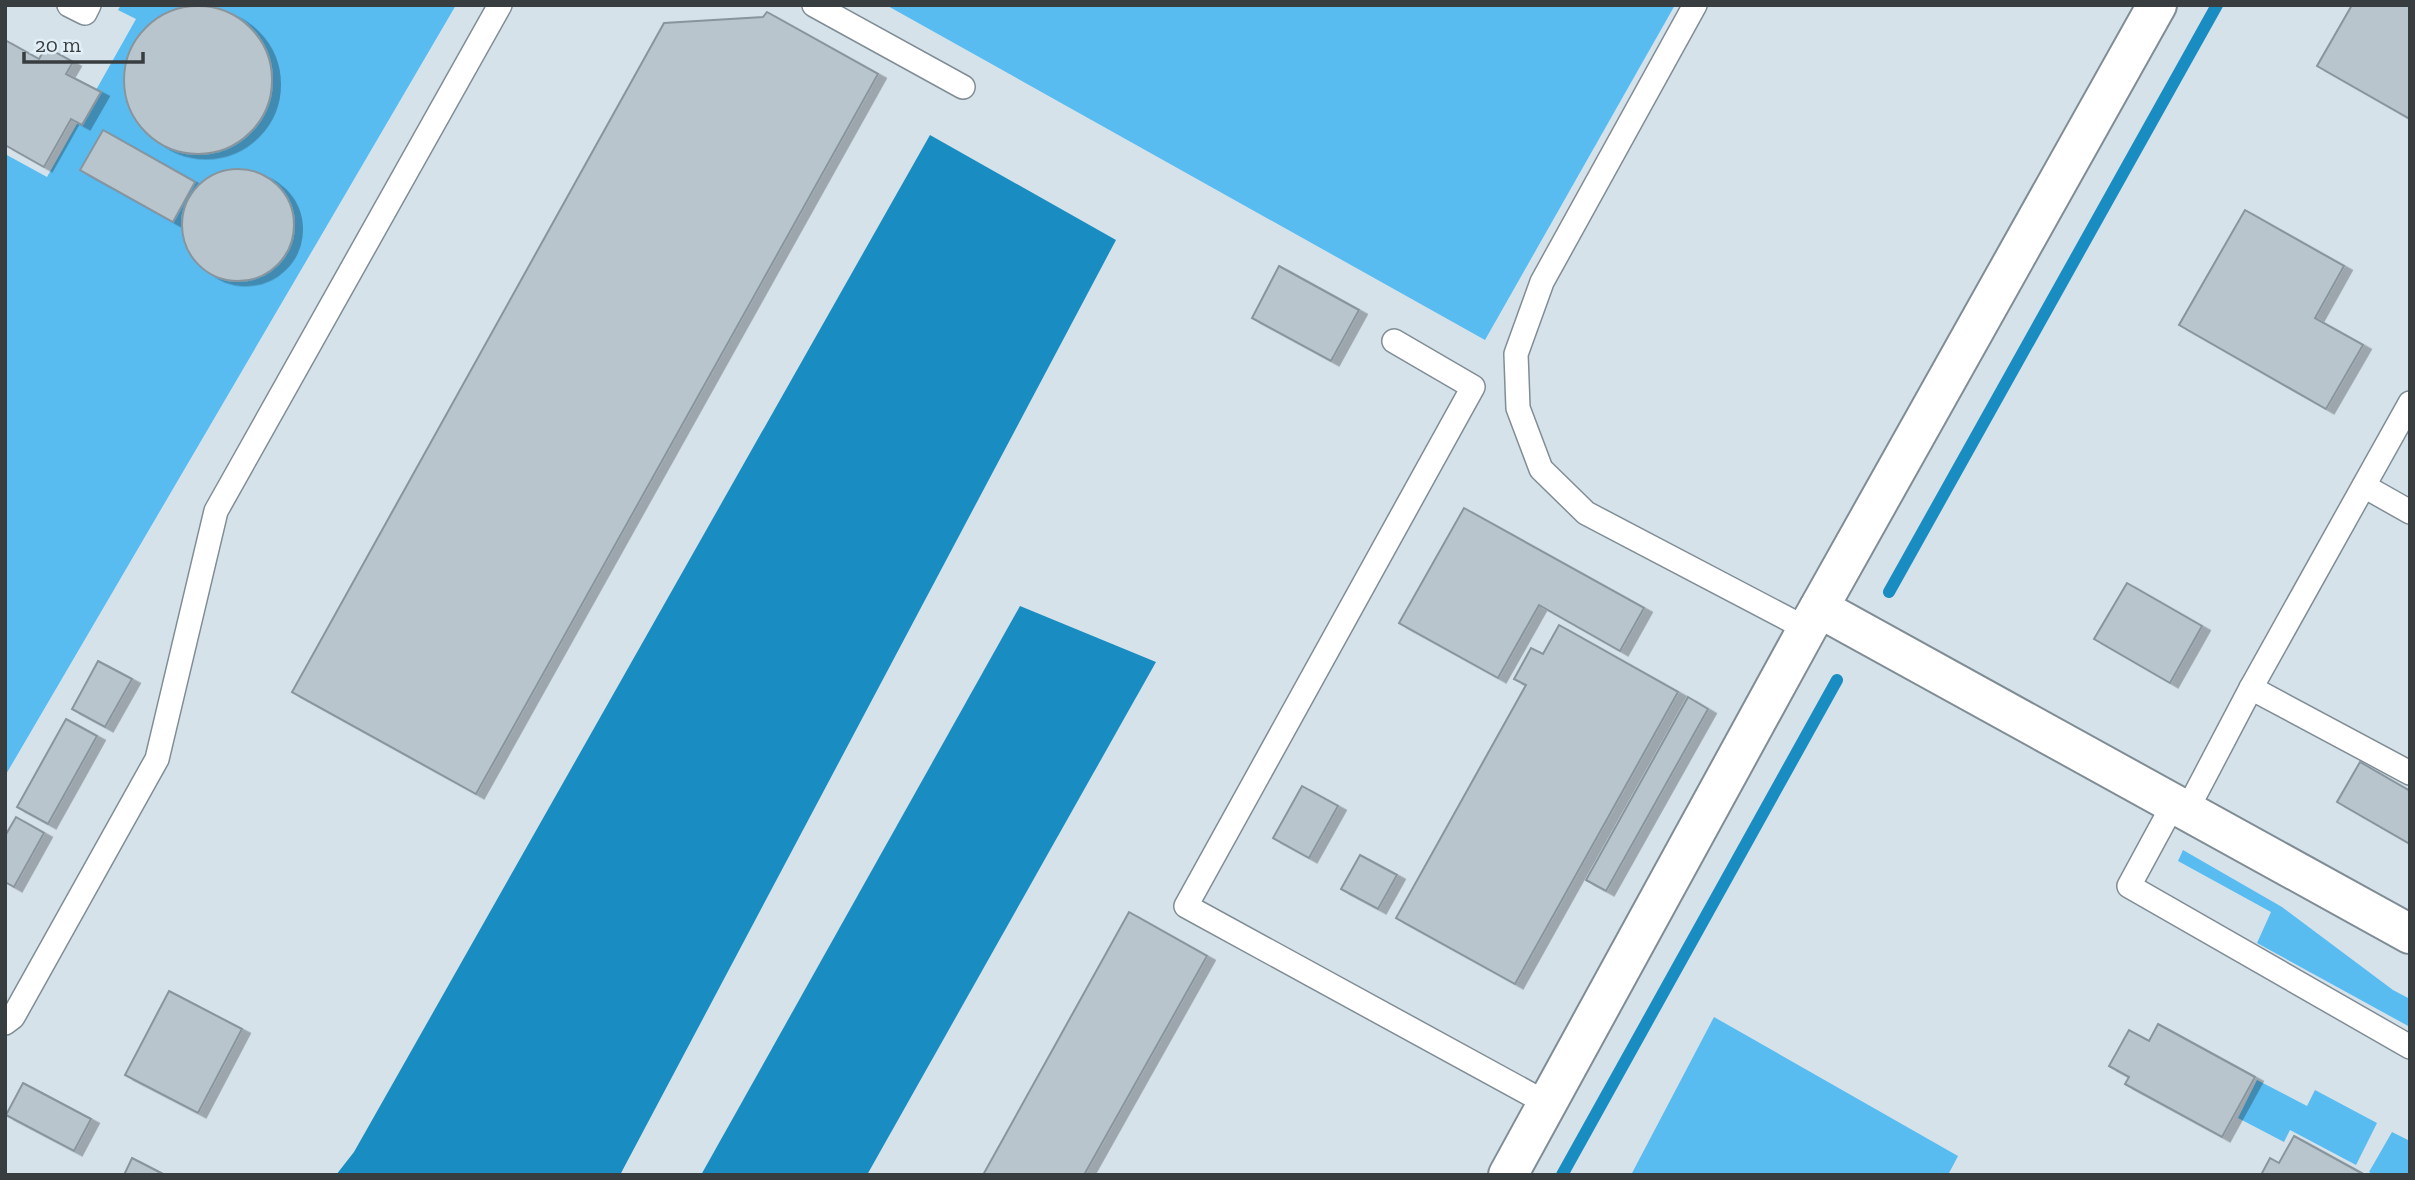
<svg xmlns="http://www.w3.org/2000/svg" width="2415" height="1180" font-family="'Zilla Slab',serif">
<defs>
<filter id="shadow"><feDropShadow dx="8" dy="4.5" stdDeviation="0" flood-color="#0004"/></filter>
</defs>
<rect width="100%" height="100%" fill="#d5e2ea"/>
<g fill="#59bcf1">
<polygon points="121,5 456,5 5,776 5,154 47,177 136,19 118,10"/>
<polygon points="886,5 1675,5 1485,340"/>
<polygon points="2183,850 2282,907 2393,990 2410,999 2410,1027 2257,943 2271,912 2178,861"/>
<polygon points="1714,1017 1958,1156 1948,1175 1631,1175"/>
<polygon points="2257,1080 2307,1106 2315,1090 2377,1123 2356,1165 2290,1130 2284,1142 2238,1118"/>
<polygon points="2392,1132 2410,1141 2410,1175 2374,1175 2369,1172"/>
</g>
<g fill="#198dc1">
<polygon points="930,135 1116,240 620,1175 336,1175 354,1152"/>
<polygon points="1020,606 1156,662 867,1175 701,1175"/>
</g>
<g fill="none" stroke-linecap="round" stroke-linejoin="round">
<g stroke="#198dc1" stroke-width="12">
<polyline points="1889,592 2217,5"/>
<polyline points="1562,1175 1837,680"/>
</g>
</g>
<g fill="#b8c5cd" stroke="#89959d" stroke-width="2" filter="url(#shadow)">
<polygon points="2352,5 2410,5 2410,119 2317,66"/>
<circle cx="198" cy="80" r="74"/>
<polygon points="767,12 878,74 476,794 292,692 664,23 763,17"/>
<polygon points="5,40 39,59 46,47 73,62 66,74 101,92 82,125 71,119 44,167 5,145"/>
<polygon points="103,130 195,182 173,222 80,170"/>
<circle cx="238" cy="225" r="56"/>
<polygon points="2245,210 2344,266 2315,318 2363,345 2326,409 2179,325"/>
<polygon points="1279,266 1359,310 1331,361 1252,318"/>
<polygon points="1464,508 1644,608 1620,651 1539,605 1498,678 1399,623"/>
<polygon points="2127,583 2202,626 2170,683 2094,639"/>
<polygon points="1559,625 1678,692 1515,984 1396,918 1526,685 1514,679 1531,648 1543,654"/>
<polygon points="98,661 132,679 105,727 72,709"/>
<polygon points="1688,697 1708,709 1606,891 1586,880"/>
<polygon points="66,719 97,736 48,824 17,807"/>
<polygon points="2360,762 2410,791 2410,844 2337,802"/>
<polygon points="1302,786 1338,806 1309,858 1273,838"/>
<polygon points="16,817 44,833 14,887 5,882 5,836"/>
<polygon points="1360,855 1397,875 1378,909 1341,889"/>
<polygon points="1129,912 1207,956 1084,1175 983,1175"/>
<polygon points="169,991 242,1029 198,1113 125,1075"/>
<polygon points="2158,1024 2255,1077 2222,1137 2125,1084 2129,1077 2109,1066 2129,1030 2149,1041"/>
<polygon points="23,1083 91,1119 74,1151 6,1115"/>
<polygon points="2294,1136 2365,1175 2261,1175 2270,1158 2279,1163"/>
<polygon points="132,1158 165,1175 124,1175"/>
</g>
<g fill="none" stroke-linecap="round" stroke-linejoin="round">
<g stroke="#818d95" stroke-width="26">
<g id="lane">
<polyline points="69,5 85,13 89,5"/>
<polyline points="814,5 963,87"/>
<polyline points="1695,5 1542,282 1516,354 1518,408 1541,469 1586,513 1807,629"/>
<polyline points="1394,341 1473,387 1186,906 1548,1104"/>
<polyline points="2364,486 2410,512"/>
<polyline points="2251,688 2410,773"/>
<polyline points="2174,803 2129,886 2410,1047"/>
<polyline points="2187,810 2251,688 2410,403"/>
<polyline points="5,1023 13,1017 157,759 216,511 500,5"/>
</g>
</g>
<g stroke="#818d95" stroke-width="42">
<g id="secondary">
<polyline points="1819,608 2410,934"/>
<polyline points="1508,1175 1807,629 2157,5"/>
</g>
</g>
<use href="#lane" stroke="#fff" stroke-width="23"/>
<use href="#secondary" stroke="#fff" stroke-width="38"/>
</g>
<rect width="2415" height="1180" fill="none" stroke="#383d40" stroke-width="14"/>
<path d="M24 52v10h119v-10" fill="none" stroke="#383d40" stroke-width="3.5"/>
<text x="35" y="52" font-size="21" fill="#383d40" stroke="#e2eff7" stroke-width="5" paint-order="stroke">20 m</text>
</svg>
